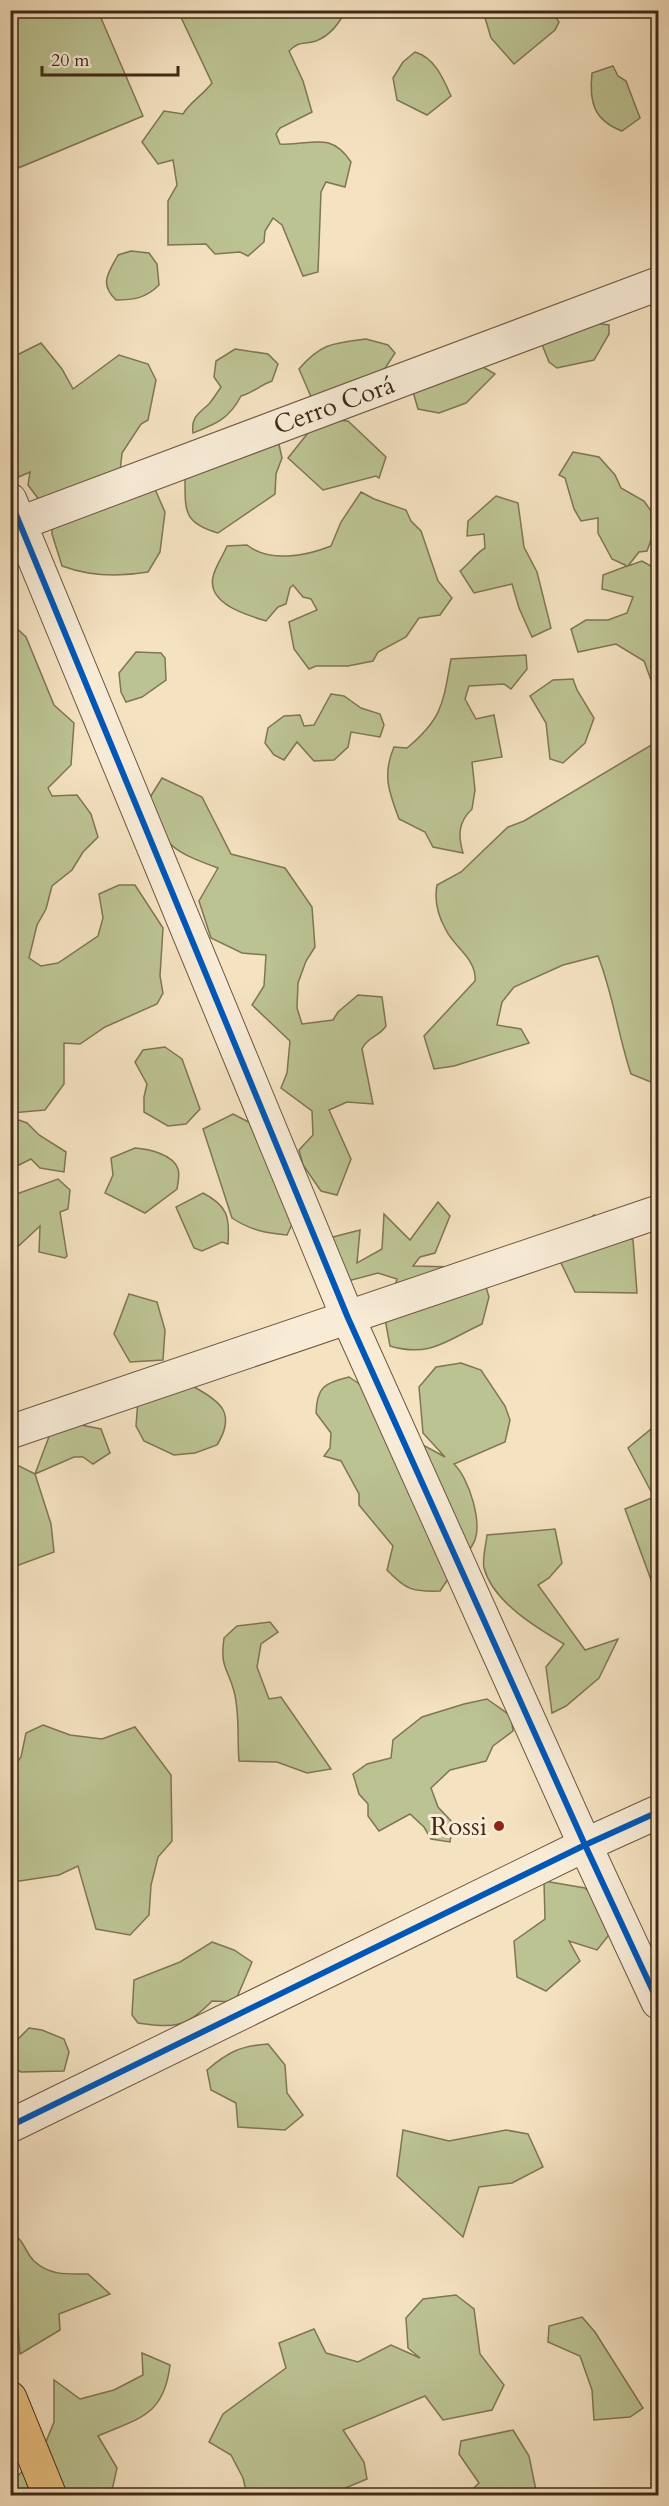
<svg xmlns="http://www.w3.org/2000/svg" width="669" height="2506" font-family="Cardo,serif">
<rect width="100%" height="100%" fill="#f5e2c1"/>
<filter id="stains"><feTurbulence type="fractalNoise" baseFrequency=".00333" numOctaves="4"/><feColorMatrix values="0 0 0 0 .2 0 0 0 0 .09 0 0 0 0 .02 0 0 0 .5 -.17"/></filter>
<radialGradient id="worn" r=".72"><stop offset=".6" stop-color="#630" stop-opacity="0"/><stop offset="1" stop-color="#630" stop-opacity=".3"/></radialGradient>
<g fill="#bcc393" stroke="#7e7654" stroke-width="1.5">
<polygon points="33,10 98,11 143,116 11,171 11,20"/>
<path d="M178,11H346C338,24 331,35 316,41C303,45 300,40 289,51L303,81L312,112L280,128L276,134L280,144C311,146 330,130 351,162L345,187L326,182L321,192L318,272L303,276L282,225L273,218L265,231L264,242L248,256L240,252L215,254L206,244L168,245V201L177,185L173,160L158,164L142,142L164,111L183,114C190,102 203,95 212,83Z"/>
<polygon points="483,11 552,11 559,22 555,30 514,64 491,38"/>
<path d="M415,52C435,58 443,78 451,96L427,115L397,100L393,78L403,62Z"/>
<path d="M613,66L618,76L626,81L640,118L622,131C593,120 589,101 592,73Z"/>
<path d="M131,251L149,253L157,264L159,285C146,298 134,300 116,300C99,283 108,274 118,255Z"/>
<polygon points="587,322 609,325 609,334 594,360 557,368 549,362 541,342"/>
<path d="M366,339L388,345L395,353L382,373L312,399L299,369C321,343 334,343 366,339Z"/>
<path d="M41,343L62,369L73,389L119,355L148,364L156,380L148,420L141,424L122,453L119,482L154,487L165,512L160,552L148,572C119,577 89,576 62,566L52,534V517L28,485L30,472L14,479L11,476V358Z"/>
<path d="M235,349L268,354L278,364L272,381C260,385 253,393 241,396C229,419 216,424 193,433C191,417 198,414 209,404C213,399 217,393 221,387L214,377L216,361Z"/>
<polygon points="476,363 495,374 466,403 439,413 418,409 409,378"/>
<polygon points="319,419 348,421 386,457 379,478 376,476 323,490 288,458"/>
<path d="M278,440L282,458L276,474L275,494L218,533C184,523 185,512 185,479Z"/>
<polygon points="573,452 599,457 615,475 621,488 644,501 651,511 652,537 647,551 639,552 628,566 642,561 658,570 658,699 644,661 616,644 578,652 571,629 586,620 608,620 627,613 633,597 602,589 603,575 627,566 612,559 598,533 598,518 581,521 574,509 565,478 559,475"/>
<path d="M361,492L374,499L406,510L411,521L421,531L438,581L452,598L440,615L419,618L406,637L378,652L373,661L348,666H316L309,669L294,649L289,622L317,610L311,599L303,597L293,585L290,588L286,604L278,607L266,621C247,615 207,604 213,577C215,567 223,556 227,546L247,545C270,563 306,556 331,546L341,522Z"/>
<path d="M496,496L518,503L524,547L537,572L551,628L532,637L519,608L512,584L474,593L460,571C470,563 475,554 485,548L484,534L467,536L468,521Z"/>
<polygon points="10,622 26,637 54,705 74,723 71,765 48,788 52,796 77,795 91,814 98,837 83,852 72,870 52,886 46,909 37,925 29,958 41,966 58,963 98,936 103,918 99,894 119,885 135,885 163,928 160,976 163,993 157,1004 105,1027 80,1044 64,1043 64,1084 45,1110 11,1113"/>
<polygon points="136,652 161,653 165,658 166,680 142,697 126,702 121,692 119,673"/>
<path d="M526,655L527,669L511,689L504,684L469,686L465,699L476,719L494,715L502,757L472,762L475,790L472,809C458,822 458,836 463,853L433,847L425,832L399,819C389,792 382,775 394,747L407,748C443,718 443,703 451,659Z"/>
<polygon points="573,679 577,690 594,718 585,743 563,763 550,759 546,723 530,696 553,680"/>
<polygon points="331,694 344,696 361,708 380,714 384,725 380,737 351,732 348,747 334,760 314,761 297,742 284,760 274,755 265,743 268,728 284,716 300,715 304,726 314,725"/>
<path d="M658,741V1085L631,1074C618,1035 613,994 598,956L563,965L514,987L502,1002L497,1025L521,1029L529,1043L454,1066L434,1069L424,1036L475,981C477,959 454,947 446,930C438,916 434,901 437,885L461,872L508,827L524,821Z"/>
<path d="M162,778L202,797L231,854L285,868L312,907L315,947L306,961L298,983L297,1008L302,1024L333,1020L338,1012L358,995L382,997L386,1026C379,1037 367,1037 362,1049L373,1104L347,1102L329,1110L351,1159L337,1195L321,1191L303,1165L299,1150L313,1135L312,1111L281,1088L287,1073L290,1041L252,1005L264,986L266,955L242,953L211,938L199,901L218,868C175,852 160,846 149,799Z"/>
<polygon points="165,1047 182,1059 200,1109 186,1124 168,1126 144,1112 144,1097 147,1084 135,1062 143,1050"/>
<path d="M233,1114L262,1129L294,1220L287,1235C265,1233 250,1230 232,1218L203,1129Z"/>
<polygon points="16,1119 27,1123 39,1135 66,1152 64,1172 40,1168 31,1159 11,1169 11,1120"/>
<path d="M135,1148C148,1149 173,1154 178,1169C180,1174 178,1183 177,1189L145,1213L105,1193L113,1175L111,1158Z"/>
<polygon points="58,1179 70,1190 68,1209 60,1212 67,1256 65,1258 39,1252 40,1226 11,1253 11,1196"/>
<path d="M203,1193C228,1206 230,1217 228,1244L222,1242L202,1251L194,1248L176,1207Z"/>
<path d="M438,1202L450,1216L435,1253L420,1257L413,1266L456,1267L482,1273L489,1297L482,1324C447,1340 430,1358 390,1346L385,1319L397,1279L378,1273L348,1281L324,1258L333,1237L360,1230L357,1263L382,1249L384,1214L410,1240Z"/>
<polygon points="594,1215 633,1240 637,1293 575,1292 560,1261 566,1239"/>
<polygon points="129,1294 157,1302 165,1330 163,1360 130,1362 114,1334"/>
<path d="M461,1363L481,1370L505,1406L510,1420L505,1442L454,1464C469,1478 484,1525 473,1544C464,1560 450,1575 440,1591C413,1592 406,1590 387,1570L393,1546L359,1505V1494L341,1461L324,1456L330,1448L331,1433L316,1413C317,1387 324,1383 349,1377L370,1391L421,1444L445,1457L423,1433L419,1387L436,1367Z"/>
<path d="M194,1387C222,1402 236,1414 217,1445L195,1453L174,1455L144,1441L136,1426L138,1400Z"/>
<polygon points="76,1424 101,1429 110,1453 93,1464 83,1457 74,1457 35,1474 51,1524 54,1552 11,1568 11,1462 35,1474 53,1426"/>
<polygon points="656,1425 658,1426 658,1599 625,1509 654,1497 628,1448"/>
<path d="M555,1529L562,1563L549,1578L538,1585L585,1650L618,1639L599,1678L566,1706L552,1713L546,1667L564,1644C537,1628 493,1602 484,1568C482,1559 486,1545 487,1535Z"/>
<path d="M270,1622L278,1632L261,1644L257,1667L269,1699L281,1697L331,1769L307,1773L277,1762L239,1761C237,1738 240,1714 234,1691C227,1666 220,1668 224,1638L237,1626Z"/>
<polygon points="487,1699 511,1716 513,1731 493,1746 486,1761 450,1770 431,1788 438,1807 453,1823 450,1842 431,1839 424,1827 410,1814 379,1831 368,1816 368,1804 359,1794 353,1774 367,1764 391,1758 393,1740 422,1717 464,1704"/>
<polygon points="43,1725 70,1735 102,1739 135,1727 171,1775 172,1841 158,1857 151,1885 149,1915 130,1935 96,1929 78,1866 59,1875 13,1882 11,1880 10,1798 13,1797 11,1793 11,1770 21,1757 26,1733"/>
<polygon points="544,1881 585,1888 620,1921 597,1950 569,1941 580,1961 546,1991 517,1977 514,1941 545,1919"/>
<path d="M212,1942L234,1950L252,1962L235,2002L212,2001C186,2028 174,2028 138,2023L132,2015L134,1980L180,1962Z"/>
<polygon points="29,2028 42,2030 64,2039 69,2052 64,2071 21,2072 11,2066 14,2043"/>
<path d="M268,2044L285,2065L287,2093L303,2115L285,2130L238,2127L236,2103L211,2090L207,2070C228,2052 240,2046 268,2044Z"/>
<polygon points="403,2130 449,2141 506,2130 528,2134 543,2167 512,2183 479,2187 463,2237 397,2176"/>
<path d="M11,2232C26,2242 24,2251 34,2261C50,2276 68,2274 88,2274L110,2294L59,2314L60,2330L20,2354L18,2328L11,2303Z"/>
<polygon points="456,2295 474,2309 480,2354 504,2385 492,2410 443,2420 425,2396 343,2430 364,2462 367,2479 343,2489 344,2495 247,2495 243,2478 231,2455 209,2442 223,2414 286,2368 279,2343 314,2329 326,2353 358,2362 391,2345 420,2358 408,2348 406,2318 423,2299"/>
<polygon points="582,2317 595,2332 643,2408 630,2417 594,2420 592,2390 580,2356 548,2342 549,2326"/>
<path d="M142,2353L170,2365C164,2416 139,2418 98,2436L117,2468L111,2495H61L41,2454L54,2422V2380L80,2399L114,2390L143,2375Z"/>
<polygon points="513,2430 529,2456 537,2495 467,2495 479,2483 459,2454 461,2441"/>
<polygon points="24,2470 30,2495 11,2496 11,2482"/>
</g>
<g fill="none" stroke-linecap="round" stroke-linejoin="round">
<g stroke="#6d5740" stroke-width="35">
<g id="minor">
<polyline points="10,500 348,1318 585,1845 658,2002"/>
<polyline points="10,527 658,284"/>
<polyline points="10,1432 658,1212"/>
<polyline points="10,2126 585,1845 658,1812"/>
</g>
</g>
<g stroke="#402915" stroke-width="35">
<polyline id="major" points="10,2398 50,2496"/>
</g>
<use href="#minor" stroke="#f8ecd7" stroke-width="33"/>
<use href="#major" stroke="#eac180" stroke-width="33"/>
<g stroke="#f8ecd7" stroke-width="10">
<g id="cycleway">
<polyline points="10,500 348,1318 585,1845 658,2002"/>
<polyline points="10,2126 585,1845 658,1812"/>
</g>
</g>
<use href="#cycleway" stroke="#0057b8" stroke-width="6"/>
</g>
<circle fill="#8f2418" stroke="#f8ecd7" stroke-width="2" cx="499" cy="1826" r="6"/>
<g text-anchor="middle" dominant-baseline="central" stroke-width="6" stroke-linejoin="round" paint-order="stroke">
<g font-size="26" fill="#402915" stroke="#f8ecd7">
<text transform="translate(334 405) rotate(-20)">Cerro Corá</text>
</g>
<g font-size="26" fill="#402915" stroke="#f8ecd7" text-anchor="end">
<text x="487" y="1826">Rossi</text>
</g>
</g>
<rect width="669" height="2506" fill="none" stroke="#f5e2c1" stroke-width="36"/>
<rect x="12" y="12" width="645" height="2482" fill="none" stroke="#402915" stroke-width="3"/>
<rect x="18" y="18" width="633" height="2470" fill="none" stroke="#402915" stroke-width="1.5"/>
<path d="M42 66v9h136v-9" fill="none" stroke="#402915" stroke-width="3"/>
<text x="51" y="66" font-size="18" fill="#402915" stroke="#f8ecd7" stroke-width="4.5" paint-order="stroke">20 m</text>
<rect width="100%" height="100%" filter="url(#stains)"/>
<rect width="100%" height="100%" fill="url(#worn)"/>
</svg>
